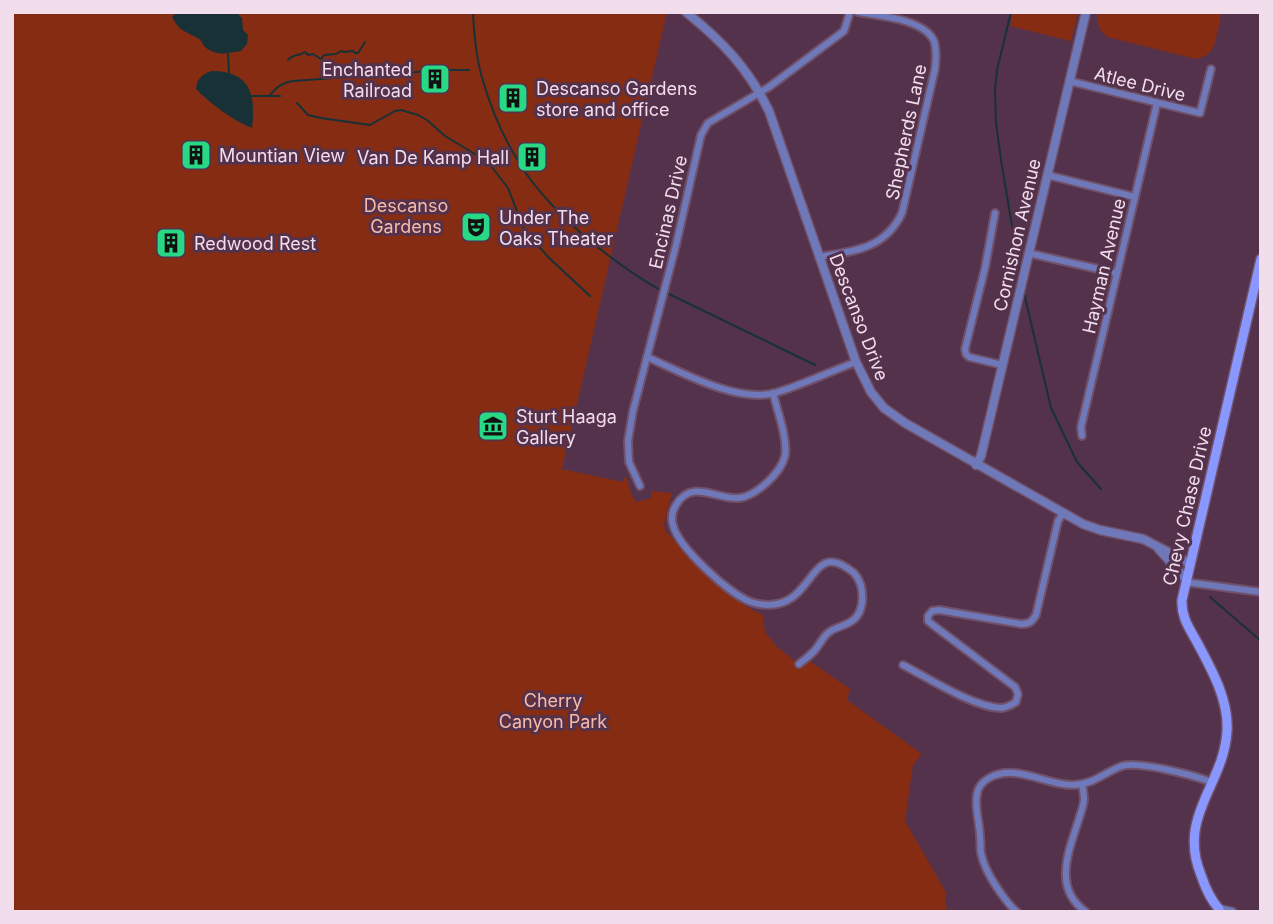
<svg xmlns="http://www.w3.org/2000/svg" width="1273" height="924" font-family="Inter,sans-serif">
<rect width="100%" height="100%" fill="#54324c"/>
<g fill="#862c12">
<path d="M12,12H667L562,469L622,482L626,476L632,496L637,502L651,498V491L672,493L664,524L665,530C696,565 719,595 763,615L765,632L777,647L795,661L811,662L850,689L847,700L922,754L913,765L905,821L947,894L945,895L947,912H12Z"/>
<polygon points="1013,12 1078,12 1071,41 1010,26"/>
<path d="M1098,12H1220C1221,19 1220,23 1218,29C1215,44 1213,56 1196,59L1107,37C1099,30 1096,23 1098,12Z"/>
</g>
<g fill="#183137">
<path d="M177,12H236L242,18L243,30L248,35L247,44L241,51C228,53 215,57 204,46C201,42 202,40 197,38C184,30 180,32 172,17Z"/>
<path d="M211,71C250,71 256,94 252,128C232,120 211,104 196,89C197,78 202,75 211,71Z"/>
</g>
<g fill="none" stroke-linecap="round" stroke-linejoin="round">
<g stroke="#183137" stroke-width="2">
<path d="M473,12C474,35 476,59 483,81C492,112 507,145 525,172C557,218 614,264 662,291"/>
<polyline points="1011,12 997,70 995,90 996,123 1001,160 1020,274"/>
<polyline points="228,54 229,72"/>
<path d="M288,60C292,54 300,56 305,52L308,55L313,54L321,59L324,55L336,54L341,51L344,52L353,51L355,53H358L365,42"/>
<path d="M270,95C278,86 282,83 293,81L443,70H469"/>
<polyline points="252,96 280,96"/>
<polyline points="297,103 308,115 321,118 370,125 395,111 401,110 418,115 427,120 445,136 488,162 508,188 524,229 548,257 590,296"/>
<polyline points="667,293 815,365"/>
<polyline points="1024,293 1051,408 1077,462 1101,489"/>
<polyline points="1210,597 1261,641"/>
</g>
<g stroke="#705169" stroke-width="10">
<g id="minor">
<polyline points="1069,81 1200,113 1211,69"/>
<polyline points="1047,175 1135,197"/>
<polyline points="995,213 985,268 965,349 966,354 969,357 1002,365"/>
<polyline points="1028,253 1116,273"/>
<path d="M819,257C854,251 885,249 902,213L935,69C936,60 937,50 934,41C924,19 880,16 858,12"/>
<path d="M647,357C681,372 737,403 775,393C802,385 829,372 856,362"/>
<path d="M773,393C777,410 788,439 785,456C781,473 756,496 739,498C716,500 692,478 676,505C672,511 671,518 673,525C678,547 730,595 751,602C763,606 777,606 788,600C805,592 815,563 830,562C839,561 848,568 854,573C865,585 866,611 852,621C845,626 835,627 828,633C823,637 820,644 815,650C811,655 805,659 799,664"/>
<polyline points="1082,436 1081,427 1157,103"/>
<polyline points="640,486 629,462 628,441 633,411 676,245 701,135 708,123 769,87 844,31 850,12"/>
<polyline points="1185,582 1261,592"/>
<path d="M903,665C928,678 973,707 1001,708C1006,708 1011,705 1016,702L1018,694L1015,687L933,625L928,621V616L932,611L939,610L1021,624C1029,624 1032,622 1036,615L1058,521L1063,513"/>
<path d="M1082,784C1083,789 1084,795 1084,800C1083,808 1080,815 1078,822C1068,853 1053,889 1086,912"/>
<path d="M1017,912C1007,904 991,880 986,868C984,864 982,858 981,853C980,848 981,842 980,837C980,823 974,808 977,794C978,787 982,782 989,778C1015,763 1045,785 1073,785C1092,785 1105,772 1122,766C1139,761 1193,775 1211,782"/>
</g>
</g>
<g stroke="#705169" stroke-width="11">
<g id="tertiary">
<path d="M686,12C723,42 748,68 769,111L856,362L871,392L884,408L905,423L1083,524L1100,530L1143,539L1189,563"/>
<polyline points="976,465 981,456 1086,12"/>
<polyline points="1158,548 1185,578"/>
<polyline points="1219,909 1232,912"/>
</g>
</g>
<g stroke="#705169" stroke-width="12">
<path id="secondary" d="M1218,912L1219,909C1210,899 1205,887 1201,875C1177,816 1224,785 1227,731C1229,701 1212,670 1198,644C1190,629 1181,618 1182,600L1261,259"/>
</g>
<use href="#minor" stroke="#6f79ba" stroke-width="6"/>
<use href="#tertiary" stroke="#6f79ba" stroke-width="8"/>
<use href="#secondary" stroke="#8997fe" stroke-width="9"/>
</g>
<defs>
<g id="building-square" transform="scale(1.575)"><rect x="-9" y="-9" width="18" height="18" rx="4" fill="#28d885" stroke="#54324c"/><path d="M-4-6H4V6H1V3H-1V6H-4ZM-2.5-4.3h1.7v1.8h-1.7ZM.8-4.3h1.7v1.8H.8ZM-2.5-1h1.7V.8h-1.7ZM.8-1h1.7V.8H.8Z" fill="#111"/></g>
<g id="theatre-square" transform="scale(1.575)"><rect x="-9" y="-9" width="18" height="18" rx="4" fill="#28d885" stroke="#54324c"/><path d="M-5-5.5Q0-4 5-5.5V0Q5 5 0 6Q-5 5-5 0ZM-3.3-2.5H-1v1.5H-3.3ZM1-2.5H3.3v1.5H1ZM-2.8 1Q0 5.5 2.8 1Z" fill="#111"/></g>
<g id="museum-square" transform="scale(1.575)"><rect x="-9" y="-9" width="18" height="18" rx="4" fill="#28d885" stroke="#54324c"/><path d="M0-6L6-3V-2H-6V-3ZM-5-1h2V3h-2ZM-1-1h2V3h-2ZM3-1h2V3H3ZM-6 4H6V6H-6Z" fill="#111"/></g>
</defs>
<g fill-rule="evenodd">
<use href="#building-square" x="435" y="79"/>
<use href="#building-square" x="513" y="98"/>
<use href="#building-square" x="196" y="155"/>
<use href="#building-square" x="532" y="157"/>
<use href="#theatre-square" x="476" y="227"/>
<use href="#building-square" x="171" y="243"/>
<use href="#museum-square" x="493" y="426"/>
</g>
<g text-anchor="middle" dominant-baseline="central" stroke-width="6" stroke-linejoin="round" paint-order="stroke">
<g font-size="18" fill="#f2ddec" stroke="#54324c" text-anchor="start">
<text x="412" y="69" text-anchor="end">Enchanted<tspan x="412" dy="21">Railroad</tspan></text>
<text x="536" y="88">Descanso Gardens<tspan x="536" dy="21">store and office</tspan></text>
<text x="219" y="155">Mountian View</text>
<text x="509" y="157" text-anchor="end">Van De Kamp Hall</text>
<text x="499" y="217">Under The<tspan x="499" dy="21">Oaks Theater</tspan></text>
<text x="194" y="243">Redwood Rest</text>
<text x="516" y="416">Sturt Haaga<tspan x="516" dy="21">Gallery</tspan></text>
</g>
<g font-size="18" fill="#f2ddec" stroke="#54324c">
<text transform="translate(1140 84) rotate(14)">Atlee Drive</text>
<text transform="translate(906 132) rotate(-78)">Shepherds Lane</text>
<text transform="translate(668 212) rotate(-77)">Encinas Drive</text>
<text transform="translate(1017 235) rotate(-77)">Cornishon Avenue</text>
<text transform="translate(1104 266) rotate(-77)">Hayman Avenue</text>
<text transform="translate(859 317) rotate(69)">Descanso Drive</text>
<text transform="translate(1187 506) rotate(-77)">Chevy Chase Drive</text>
</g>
<g font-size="18" fill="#f8baa8" stroke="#54324c">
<text x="406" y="205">Descanso<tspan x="406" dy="21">Gardens</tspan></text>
<text x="553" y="700">Cherry<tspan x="553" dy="21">Canyon Park</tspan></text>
</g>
</g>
<rect width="1273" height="924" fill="none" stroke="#f2ddec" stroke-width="28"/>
</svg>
